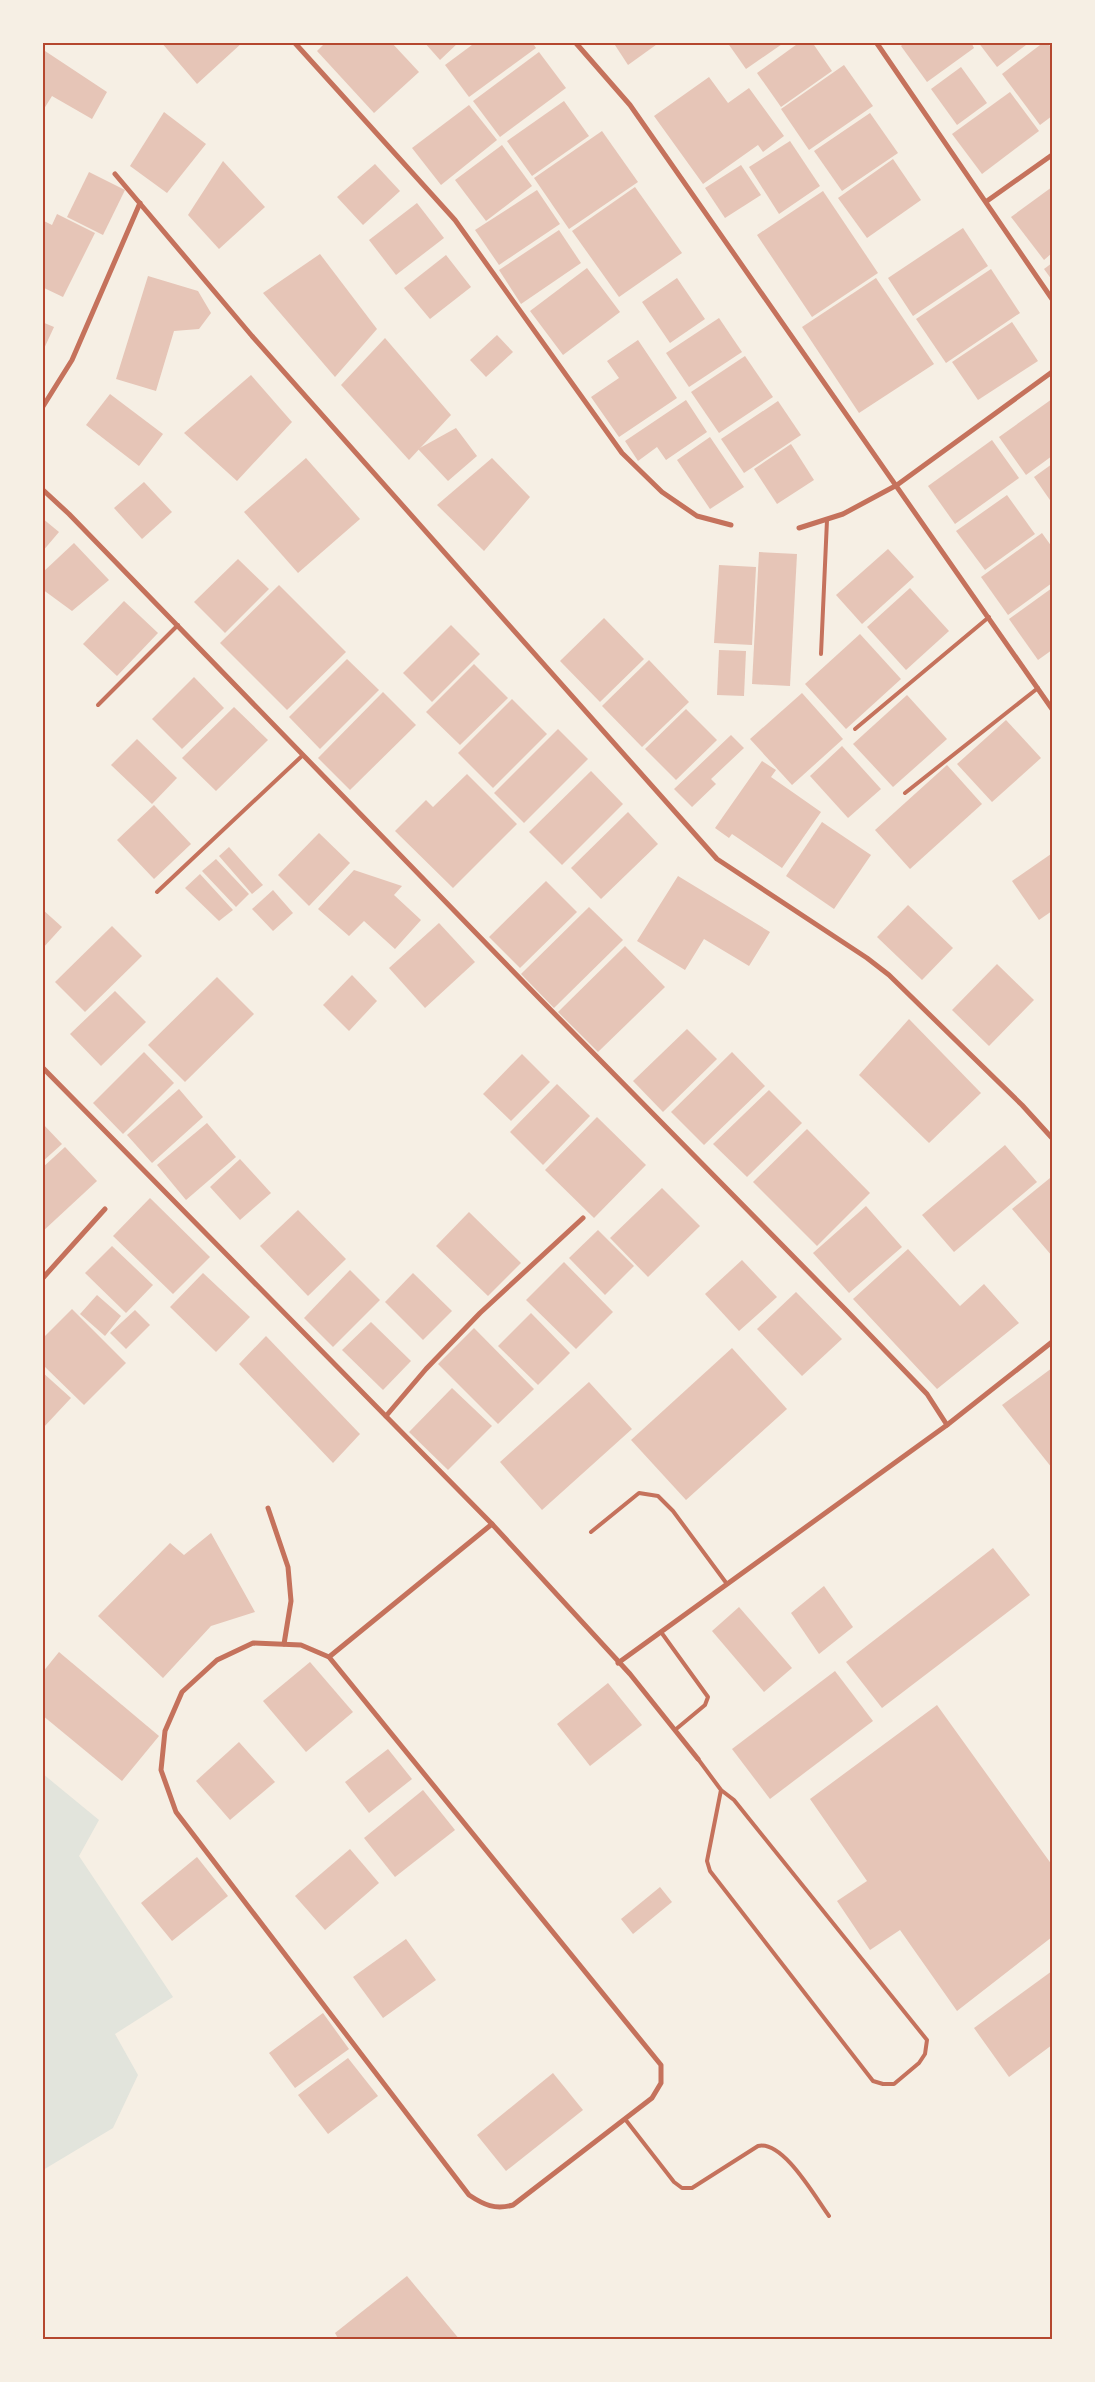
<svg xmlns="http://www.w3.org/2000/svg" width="1095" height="2382" font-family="Mulish,sans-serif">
<rect width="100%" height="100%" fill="#f6efe4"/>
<polygon fill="#e2e4dc" points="43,1774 99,1820 79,1856 173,1997 115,2034 138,2075 113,2128 43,2170"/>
<g fill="#e6c5b7">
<polygon points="161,42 243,42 197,84"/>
<polygon points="326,42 391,42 419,72 374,113 317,51"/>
<polygon points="424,42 459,42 440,60"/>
<polygon points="476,42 532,42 536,48 469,97 445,65"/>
<polygon points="613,42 660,42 628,65"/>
<polygon points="727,42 785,42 746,69"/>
<polygon points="800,42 812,42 832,71 781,107 757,73"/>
<polygon points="905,42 971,42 974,48 927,82 901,46"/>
<polygon points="978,42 1030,42 997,67"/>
<polygon points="1044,42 1047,42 1052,49 1052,116 1040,125 1002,74"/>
<polygon points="42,49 107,92 92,119 52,96 42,112"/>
<polygon points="539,52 566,88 500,137 473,101"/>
<polygon points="844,65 873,106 809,150 781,109"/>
<polygon points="961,67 987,103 957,125 931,89"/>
<polygon points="709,77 728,103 749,88 784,136 763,152 758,145 703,184 654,116"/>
<polygon points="1010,92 1039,131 982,174 952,134"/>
<polygon points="564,101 589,136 532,176 507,141"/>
<polygon points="469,105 497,140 441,185 412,148"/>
<polygon points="164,112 206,144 167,193 130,166"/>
<polygon points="870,113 898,153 842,191 814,151"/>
<polygon points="602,131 638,182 569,229 534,178"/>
<polygon points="790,141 820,186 779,214 749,167"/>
<polygon points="502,145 532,186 486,221 455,180"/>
<polygon points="893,159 921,200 867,238 838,198"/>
<polygon points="223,161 265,207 219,249 188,215"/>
<polygon points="375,164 400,191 363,225 337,197"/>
<polygon points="741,165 761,195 725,218 705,188"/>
<polygon points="89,172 125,190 103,235 67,217"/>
<polygon points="635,187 682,253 619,297 572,231"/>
<polygon points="1052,187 1052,253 1044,260 1011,217"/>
<polygon points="537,190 560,224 499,265 475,230"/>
<polygon points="823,191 878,273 812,317 757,235"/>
<polygon points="417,203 444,238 396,275 369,240"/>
<polygon points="57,214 95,233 63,297 42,287 42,220 52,225"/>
<polygon points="963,228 988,266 913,316 888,278"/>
<polygon points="559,230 581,263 521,304 499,270"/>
<polygon points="320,254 377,329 335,377 263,293"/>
<polygon points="446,255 471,287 430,319 404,288"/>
<polygon points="1052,263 1052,280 1044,269"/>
<polygon points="587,268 620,312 563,355 530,311"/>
<polygon points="991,269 1020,313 946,363 916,319"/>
<polygon points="148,276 198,291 211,313 199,329 174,331 156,391 116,379"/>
<polygon points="677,278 705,319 670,343 642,302"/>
<polygon points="876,278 934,364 859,413 802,327"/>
<polygon points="719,318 742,352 689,387 666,353"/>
<polygon points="42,322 54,327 42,353"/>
<polygon points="1012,322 1038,361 978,400 952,362"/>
<polygon points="497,335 513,352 486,377 470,360"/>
<polygon points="385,338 451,415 409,460 341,385"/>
<polygon points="638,340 677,398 619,437 591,397 619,378 607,361"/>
<polygon points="745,356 773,397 719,433 691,392"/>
<polygon points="251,375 292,422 237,481 184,433"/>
<polygon points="110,394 163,434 139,466 86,425"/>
<polygon points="1052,399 1052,456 1026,475 999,437"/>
<polygon points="686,400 707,432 666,460 657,447 638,461 625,441"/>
<polygon points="778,401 801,435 744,473 721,439"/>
<polygon points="456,428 477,456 448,481 418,449"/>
<polygon points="710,437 744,487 710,509 677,460"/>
<polygon points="992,440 1019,478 955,524 928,486"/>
<polygon points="791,444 814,480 777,504 754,469"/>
<polygon points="306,458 360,519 298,573 244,512"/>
<polygon points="492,458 530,497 484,551 437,505"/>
<polygon points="1052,464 1052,503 1034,477"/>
<polygon points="144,482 172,512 142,539 114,508"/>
<polygon points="1007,495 1035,534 985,570 956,531"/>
<polygon points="42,518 59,532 42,552"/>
<polygon points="1042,533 1052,547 1052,583 1008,615 981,577"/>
<polygon points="74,543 109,580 72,611 42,589 42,573"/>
<polygon points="888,549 914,577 862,624 836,595"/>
<polygon points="759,552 797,554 790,686 752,684"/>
<polygon points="238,559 269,589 225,633 194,602"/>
<polygon points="719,565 756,567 752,645 714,643"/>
<polygon points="279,585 346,652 287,710 220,643"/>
<polygon points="910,588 949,631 906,670 867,627"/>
<polygon points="1052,588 1052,650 1038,660 1009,619"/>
<polygon points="124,601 158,633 117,676 83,644"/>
<polygon points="604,618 644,659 600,702 560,661"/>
<polygon points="451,625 480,654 432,702 403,673"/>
<polygon points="860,634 901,679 846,729 805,684"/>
<polygon points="719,650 746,651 744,696 717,695"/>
<polygon points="347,659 379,690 320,749 289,717"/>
<polygon points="649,660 689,702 642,747 602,706"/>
<polygon points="474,664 508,698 460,745 426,712"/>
<polygon points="194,677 224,708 182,749 152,719"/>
<polygon points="383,692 416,725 350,790 318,758"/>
<polygon points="802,693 843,739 792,785 750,739"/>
<polygon points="907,695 947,739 893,787 853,744"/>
<polygon points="512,699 547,734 493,788 458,753"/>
<polygon points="234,707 268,740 216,791 182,758"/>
<polygon points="686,709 717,740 676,780 645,749"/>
<polygon points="1006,720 1041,758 992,802 957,764"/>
<polygon points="558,729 588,759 524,823 494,793"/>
<polygon points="731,735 744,748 711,779 716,784 692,807 674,789"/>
<polygon points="137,739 177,778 152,804 111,765"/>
<polygon points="842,746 881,789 848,818 810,776"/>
<polygon points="762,761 776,770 771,777 821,812 782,868 732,834 729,838 715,828"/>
<polygon points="947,765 982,804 910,869 875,830"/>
<polygon points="591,771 623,804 562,865 529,832"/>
<polygon points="467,774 517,824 453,888 395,831 426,800 433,807"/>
<polygon points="154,805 191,844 154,879 117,840"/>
<polygon points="628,812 658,844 601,899 571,868"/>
<polygon points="822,822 871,855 834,909 786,876"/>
<polygon points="319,833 350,863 309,906 278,875"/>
<polygon points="229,847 263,885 252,894 219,856"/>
<polygon points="1051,854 1052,911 1039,920 1012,881"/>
<polygon points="216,859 249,894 236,907 202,871"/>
<polygon points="354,870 402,886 394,895 421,920 395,949 364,921 349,936 318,909"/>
<polygon points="200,874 233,910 219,921 185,888"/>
<polygon points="678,876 770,932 749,966 704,939 685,970 637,941"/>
<polygon points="546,881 577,912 520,968 489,937"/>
<polygon points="273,890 293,913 273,931 252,909"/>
<polygon points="908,905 953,948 922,980 877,937"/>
<polygon points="589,907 623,940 554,1008 521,974"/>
<polygon points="42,909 62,927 42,949"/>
<polygon points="439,923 475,962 425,1008 389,968"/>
<polygon points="112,926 142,956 85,1012 55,982"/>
<polygon points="625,946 665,987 598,1052 558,1012"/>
<polygon points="997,964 1034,1000 989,1046 952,1010"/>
<polygon points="352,975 377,1001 349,1031 323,1005"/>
<polygon points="217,977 254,1014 185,1082 148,1045"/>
<polygon points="115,991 146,1022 101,1066 70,1034"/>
<polygon points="909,1019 981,1093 929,1143 859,1075"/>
<polygon points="687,1029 717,1059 663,1112 633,1081"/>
<polygon points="144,1052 174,1083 123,1134 93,1103"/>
<polygon points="732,1052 765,1086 704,1145 671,1112"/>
<polygon points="522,1054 550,1082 511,1121 483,1094"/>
<polygon points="557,1084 590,1116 543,1165 510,1132"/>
<polygon points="179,1089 203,1117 152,1163 127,1135"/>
<polygon points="769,1090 802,1123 747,1177 713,1144"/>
<polygon points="597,1117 646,1165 594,1218 545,1170"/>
<polygon points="42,1123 62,1144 42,1162"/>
<polygon points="207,1123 236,1157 186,1200 157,1165"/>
<polygon points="807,1129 870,1193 817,1246 753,1182"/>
<polygon points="1005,1145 1037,1182 954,1252 922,1215"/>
<polygon points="65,1147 97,1181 42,1232 42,1168"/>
<polygon points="240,1159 271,1193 240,1220 210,1187"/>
<polygon points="1050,1178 1052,1181 1052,1256 1012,1209"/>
<polygon points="662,1188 700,1226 648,1277 610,1238"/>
<polygon points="150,1198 210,1257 173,1294 113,1236"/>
<polygon points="866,1206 902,1247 849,1293 813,1253"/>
<polygon points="298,1210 346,1259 308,1296 260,1246"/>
<polygon points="469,1212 521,1263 488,1296 436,1246"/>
<polygon points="598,1230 634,1266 605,1295 569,1258"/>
<polygon points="112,1246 153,1285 126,1313 85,1273"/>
<polygon points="908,1249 960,1306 984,1284 1019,1323 937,1389 853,1299"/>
<polygon points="742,1260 777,1297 739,1331 705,1294"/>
<polygon points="564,1262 613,1312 576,1349 526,1300"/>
<polygon points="350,1270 380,1300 333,1347 304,1318"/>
<polygon points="203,1273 250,1317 216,1352 170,1307"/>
<polygon points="413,1273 452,1311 423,1340 385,1302"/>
<polygon points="796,1292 842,1339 802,1376 757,1329"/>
<polygon points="97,1295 121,1316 105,1336 80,1314"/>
<polygon points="72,1309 126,1363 84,1405 42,1364 42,1339"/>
<polygon points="135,1310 150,1325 126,1349 110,1333"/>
<polygon points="531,1313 570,1353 538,1385 498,1346"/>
<polygon points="371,1322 411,1361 383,1390 342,1350"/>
<polygon points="474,1328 534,1389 498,1424 438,1364"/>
<polygon points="266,1336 360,1434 333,1463 239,1364"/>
<polygon points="732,1348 787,1409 686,1500 631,1440"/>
<polygon points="1052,1368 1052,1468 1002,1405"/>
<polygon points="42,1372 71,1398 42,1429"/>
<polygon points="589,1382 632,1429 542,1510 500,1462"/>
<polygon points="452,1388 492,1426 448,1470 409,1432"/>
<polygon points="211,1533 255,1612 211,1626 163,1678 98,1616 170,1543 184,1555"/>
<polygon points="993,1548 1030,1595 882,1708 846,1662"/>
<polygon points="824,1586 853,1627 819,1654 791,1613"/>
<polygon points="739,1607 792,1668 764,1692 712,1631"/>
<polygon points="59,1652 159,1736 122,1781 42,1715 42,1673"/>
<polygon points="310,1662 353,1712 306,1752 263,1701"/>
<polygon points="835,1671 873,1721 770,1799 732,1749"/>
<polygon points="608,1683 642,1725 590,1766 557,1724"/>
<polygon points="937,1705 1052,1865 1052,1937 957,2011 900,1930 870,1950 837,1901 867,1881 810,1799"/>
<polygon points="239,1742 275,1782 230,1820 196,1781"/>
<polygon points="388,1749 412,1779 369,1813 345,1782"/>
<polygon points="423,1790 455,1830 395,1877 364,1838"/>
<polygon points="350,1849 379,1883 325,1930 295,1896"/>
<polygon points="197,1857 228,1896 172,1941 141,1903"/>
<polygon points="660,1887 672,1902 633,1934 621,1919"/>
<polygon points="406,1939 436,1980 383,2018 353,1977"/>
<polygon points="1052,1971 1052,2045 1009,2077 974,2028"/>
<polygon points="323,2013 349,2049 295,2088 269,2053"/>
<polygon points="348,2058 378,2096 328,2134 298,2095"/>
<polygon points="553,2073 583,2110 506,2171 477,2135"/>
<polygon points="407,2276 460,2340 339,2340 335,2333"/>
</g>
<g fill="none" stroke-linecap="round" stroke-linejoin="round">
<g stroke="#c5725c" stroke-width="4">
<polyline points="821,654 827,520"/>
<polyline points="98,705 178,625"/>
<polyline points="855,729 989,617"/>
<polyline points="905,793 1038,688"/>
<polyline points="157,892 303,755"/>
<polyline points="591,1532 639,1493 658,1496 673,1511 727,1584"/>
<polyline points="661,1632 708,1697 705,1705 675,1730"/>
<polyline points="698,1759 721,1790 734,1800 746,1815 927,2040 925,2054 919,2063 894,2084 883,2084 873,2081 710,1871 707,1861 721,1790"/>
<path d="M625,2119L674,2182L682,2188H692L758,2146C783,2140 815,2197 829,2216"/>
</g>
<g stroke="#c5725c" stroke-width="5">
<polyline points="294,42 455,220 622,453 662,492 697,516 731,525"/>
<polyline points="575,42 630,105 1052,709"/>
<polyline points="876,42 1052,299"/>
<polyline points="115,174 252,336 717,859 867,958 889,975 1022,1105 1052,1138"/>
<polyline points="987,201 1052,155"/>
<polyline points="42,408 72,360 140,203"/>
<polyline points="42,489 69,514 539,998 846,1310 927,1394 947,1425"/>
<polyline points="799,528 843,514 897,485 1052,372"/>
<polyline points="42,1067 492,1524 630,1674 698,1759"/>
<polyline points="42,1279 105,1209"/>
<polyline points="386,1416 426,1369 480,1313 583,1218"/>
<polyline points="268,1508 288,1567 291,1601 284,1644"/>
<path d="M253,1643L301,1645L329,1657L661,2065V2083L652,2098L513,2205C495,2210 484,2205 469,2195L176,1812L161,1770L165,1731L182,1692L217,1660Z"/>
<polyline points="329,1657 492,1524"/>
<polyline points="618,1663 947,1425 1052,1342"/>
</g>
</g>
<rect width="1095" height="2382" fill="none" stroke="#f6efe4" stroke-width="88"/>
<rect x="44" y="44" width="1007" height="2294" fill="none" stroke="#b5482f" stroke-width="2"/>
</svg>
